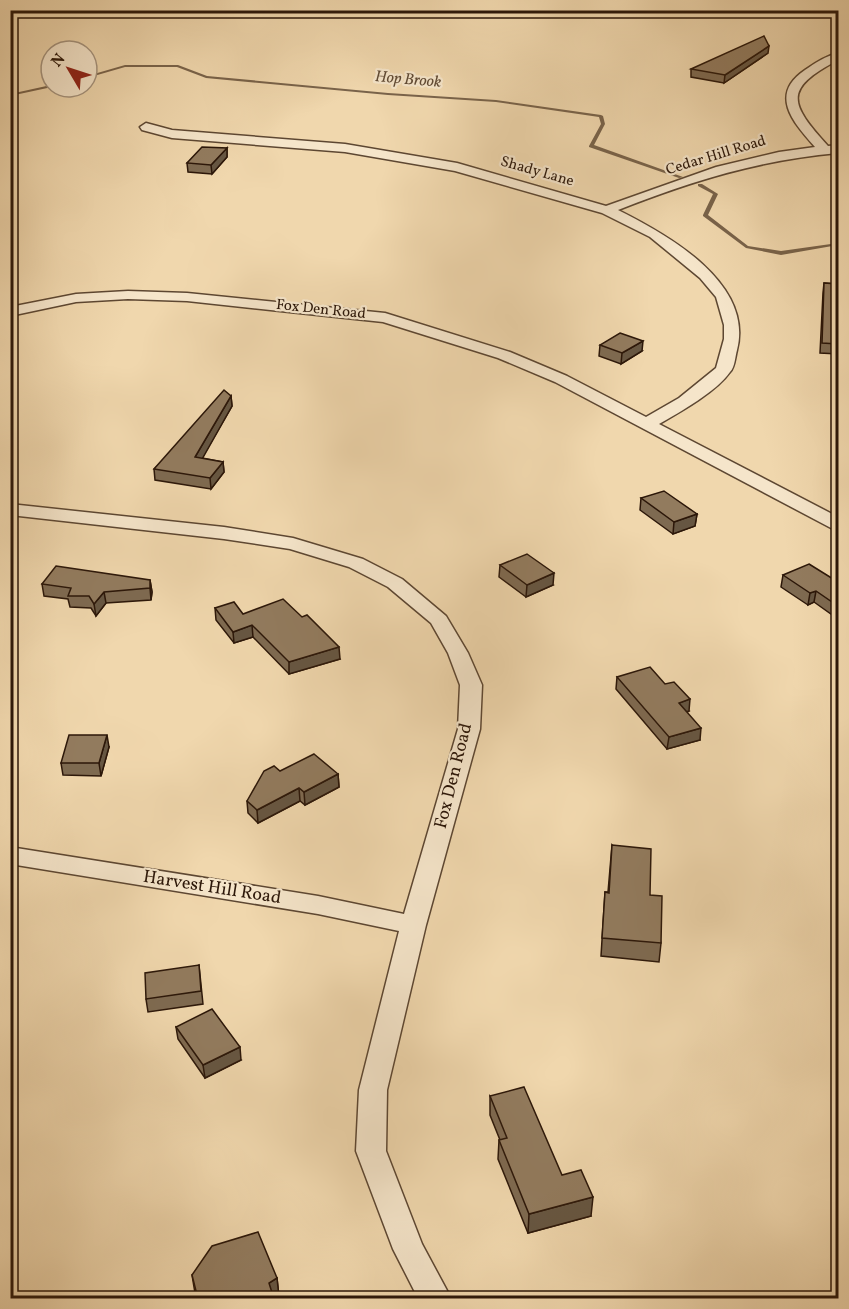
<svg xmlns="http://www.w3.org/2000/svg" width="849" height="1309" font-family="Vollkorn,serif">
<rect width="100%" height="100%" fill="#f0d7ad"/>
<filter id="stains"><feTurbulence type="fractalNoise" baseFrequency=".00333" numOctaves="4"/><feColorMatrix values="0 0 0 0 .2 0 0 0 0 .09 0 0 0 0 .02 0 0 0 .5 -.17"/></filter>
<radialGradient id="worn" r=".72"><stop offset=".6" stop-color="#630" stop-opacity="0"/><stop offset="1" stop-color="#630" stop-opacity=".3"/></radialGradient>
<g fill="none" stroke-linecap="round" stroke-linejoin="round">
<g fill="#79634a" fill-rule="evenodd">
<polygon points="125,65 178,65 207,76 388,93 496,100 601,115 603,116 605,124 594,145 683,177 679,178 589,147 589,146 601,124 599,117 496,102 388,95 206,78 177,67 125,67 87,78 87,76"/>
<polygon points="51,85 52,87 10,96 10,94"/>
<polygon points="698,184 702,184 718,194 708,215 748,246 781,251 838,243 838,245 781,255 746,248 703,216 703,215 713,194 698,186"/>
</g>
<g stroke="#5d4732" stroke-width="3">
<g id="street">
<path d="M838,53V60C783,89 789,103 828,146L838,145V153C759,160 692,181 618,210C668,235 754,283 737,350C735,357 735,367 730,372C716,392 680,412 659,424L838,517V529L831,528L555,382L498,358L383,322L187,301L128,299L76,302L10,316V307L76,294L128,291L187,293L385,313L510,352L567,376L646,417L679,398L716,368L724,339V325L716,297L700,278L650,237L602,213L455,171L345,152L172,138L142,130L140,127L146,123L172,130L345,144L457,163L606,206L716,167L779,152L815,147C794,123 768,95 805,70C815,63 826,56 838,53Z"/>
<polygon points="10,504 224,527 293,538 363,559 402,579 446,616 468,653 482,685 480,729 426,925 387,1090 386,1151 422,1244 451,1298 418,1298 393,1249 356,1151 359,1090 399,931 318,914 10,864 10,847 318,896 404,914 458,729 460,685 448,653 431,623 388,587 349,567 290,549 224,539 10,515"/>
</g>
</g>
<use href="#street" fill="#f5e5ca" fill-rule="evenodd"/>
</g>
<g fill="#7e6a51" stroke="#2c1709" stroke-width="1.5">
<polygon points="768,53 724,83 691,77 691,69"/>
<polygon points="227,148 227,157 212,174 188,172 187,163"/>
<polygon points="824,283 838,284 838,354 820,353 823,293"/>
<polygon points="600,345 642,351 621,364 599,356"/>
<polygon points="231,396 232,406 202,458 223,462 224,472 211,489 155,480 154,469"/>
<polygon points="641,498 697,514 695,526 673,534 640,510"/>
<polygon points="500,565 553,585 526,597 499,577"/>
<polygon points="783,575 838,582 838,619 814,602 808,605 781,587"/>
<polygon points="150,580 152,592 151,600 106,603 96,616 91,608 70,607 68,599 44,596 42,584"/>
<polygon points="215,608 243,614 302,617 340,659 289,674 253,637 234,643 216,620"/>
<polygon points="617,677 689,711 687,712 700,740 667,749 616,689"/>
<polygon points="109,747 101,776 63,775 61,763"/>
<polygon points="280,771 338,774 339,787 305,805 300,801 258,823 248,813 247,801"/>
<polygon points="612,845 650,895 661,943 659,962 601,956 605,892 608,892"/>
<polygon points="199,965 203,1004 148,1012 146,999"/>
<polygon points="176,1027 241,1060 205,1078 178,1039"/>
<polygon points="490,1096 562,1175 591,1216 528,1233 498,1159 499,1140 500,1140 490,1115"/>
<polygon points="192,1275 277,1278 279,1297 276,1299 196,1299"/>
</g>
<g fill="#665642" stroke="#2c1709" stroke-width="1.5">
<polygon points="769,46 768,53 724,83 725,75"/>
<polygon points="227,148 227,157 212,174 211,165"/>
<polygon points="643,341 642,351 621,364 622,353"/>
<polygon points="231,396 232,406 197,468 195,457"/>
<polygon points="223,462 224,472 211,489 210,478"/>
<polygon points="697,514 695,526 673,534 674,522"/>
<polygon points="554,573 553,585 526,597 527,585"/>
<polygon points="150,580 152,592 151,600 150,588"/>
<polygon points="816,591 814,602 808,605 810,593"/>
<polygon points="104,592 106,603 96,616 94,604"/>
<polygon points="252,625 253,637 234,643 233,632"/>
<polygon points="339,647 340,659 289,674 289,662"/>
<polygon points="690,699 689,711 677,715 679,703"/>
<polygon points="701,728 700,740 667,749 669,737"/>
<polygon points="107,735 109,747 101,776 99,763"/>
<polygon points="338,774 339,787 305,805 304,792"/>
<polygon points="299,788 300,801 258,823 257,810"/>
<polygon points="240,1047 241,1060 205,1078 203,1065"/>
<polygon points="593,1197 591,1216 528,1233 529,1214"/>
<polygon points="277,1278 279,1297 276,1299 270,1299 269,1283"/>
</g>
<g fill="#927b5e" stroke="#2c1709" stroke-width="1.5">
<polygon points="764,36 769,46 725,75 691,69"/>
<polygon points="202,147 227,148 211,165 187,163"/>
<polygon points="824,283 838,284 838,344 822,343"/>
<polygon points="620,333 643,341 622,353 600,345"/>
<polygon points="224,390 231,396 195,457 223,462 210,478 154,469"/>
<polygon points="664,491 697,514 674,522 641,498"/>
<polygon points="527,554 554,573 527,585 500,565"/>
<polygon points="809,564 838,582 838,606 816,591 810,593 783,575"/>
<polygon points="56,566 150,580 150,588 104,592 94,604 89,596 68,596 71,588 42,584"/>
<polygon points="283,599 302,617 307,615 339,647 289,662 252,625 233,632 215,608 234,602 243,614"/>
<polygon points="650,667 665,684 674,682 690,699 679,703 701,728 669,737 617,677"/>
<polygon points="69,735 107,735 99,763 61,763"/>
<polygon points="314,754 338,774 304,792 299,788 257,810 247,801 264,771 274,766 280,771"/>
<polygon points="612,845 651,849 650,895 662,896 661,943 602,938 605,892 609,893"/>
<polygon points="199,965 201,991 146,999 145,973"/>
<polygon points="212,1009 240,1047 203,1065 176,1027"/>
<polygon points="524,1087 562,1175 581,1170 593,1197 529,1214 499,1140 507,1138 490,1096"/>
<polygon points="258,1232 277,1278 269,1283 274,1299 198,1299 192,1275 212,1246"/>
</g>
<g text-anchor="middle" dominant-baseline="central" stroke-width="4.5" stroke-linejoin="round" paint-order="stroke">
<g font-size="15" fill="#2c1709" stroke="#f5e5ca">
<text transform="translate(716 156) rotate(-17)">Cedar Hill Road</text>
<text transform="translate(537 172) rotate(16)">Shady Lane</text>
<text transform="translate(321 310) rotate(6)">Fox Den Road</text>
</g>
<g font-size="16" font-style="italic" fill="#604a34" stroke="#f5e5ca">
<text transform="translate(408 80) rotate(5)">Hop Brook</text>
</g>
<g font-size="18" fill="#2c1709" stroke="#f5e5ca">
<text transform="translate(454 776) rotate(-76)">Fox Den Road</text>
<text transform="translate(212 888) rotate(9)">Harvest Hill Road</text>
</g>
</g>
<rect width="849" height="1309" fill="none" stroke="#f0d7ad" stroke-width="36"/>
<rect x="12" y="12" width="825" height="1285" fill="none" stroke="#2c1709" stroke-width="3"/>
<rect x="18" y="18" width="813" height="1273" fill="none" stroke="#2c1709" stroke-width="1.5"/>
<g transform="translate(69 69) rotate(309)"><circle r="28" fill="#f5e5ca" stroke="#a5937d" stroke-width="1.5"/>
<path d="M0-4.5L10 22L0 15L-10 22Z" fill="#8f2418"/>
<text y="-9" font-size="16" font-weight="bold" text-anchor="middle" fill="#2c1709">N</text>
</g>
<rect width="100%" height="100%" filter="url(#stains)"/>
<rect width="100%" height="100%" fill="url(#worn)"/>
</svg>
